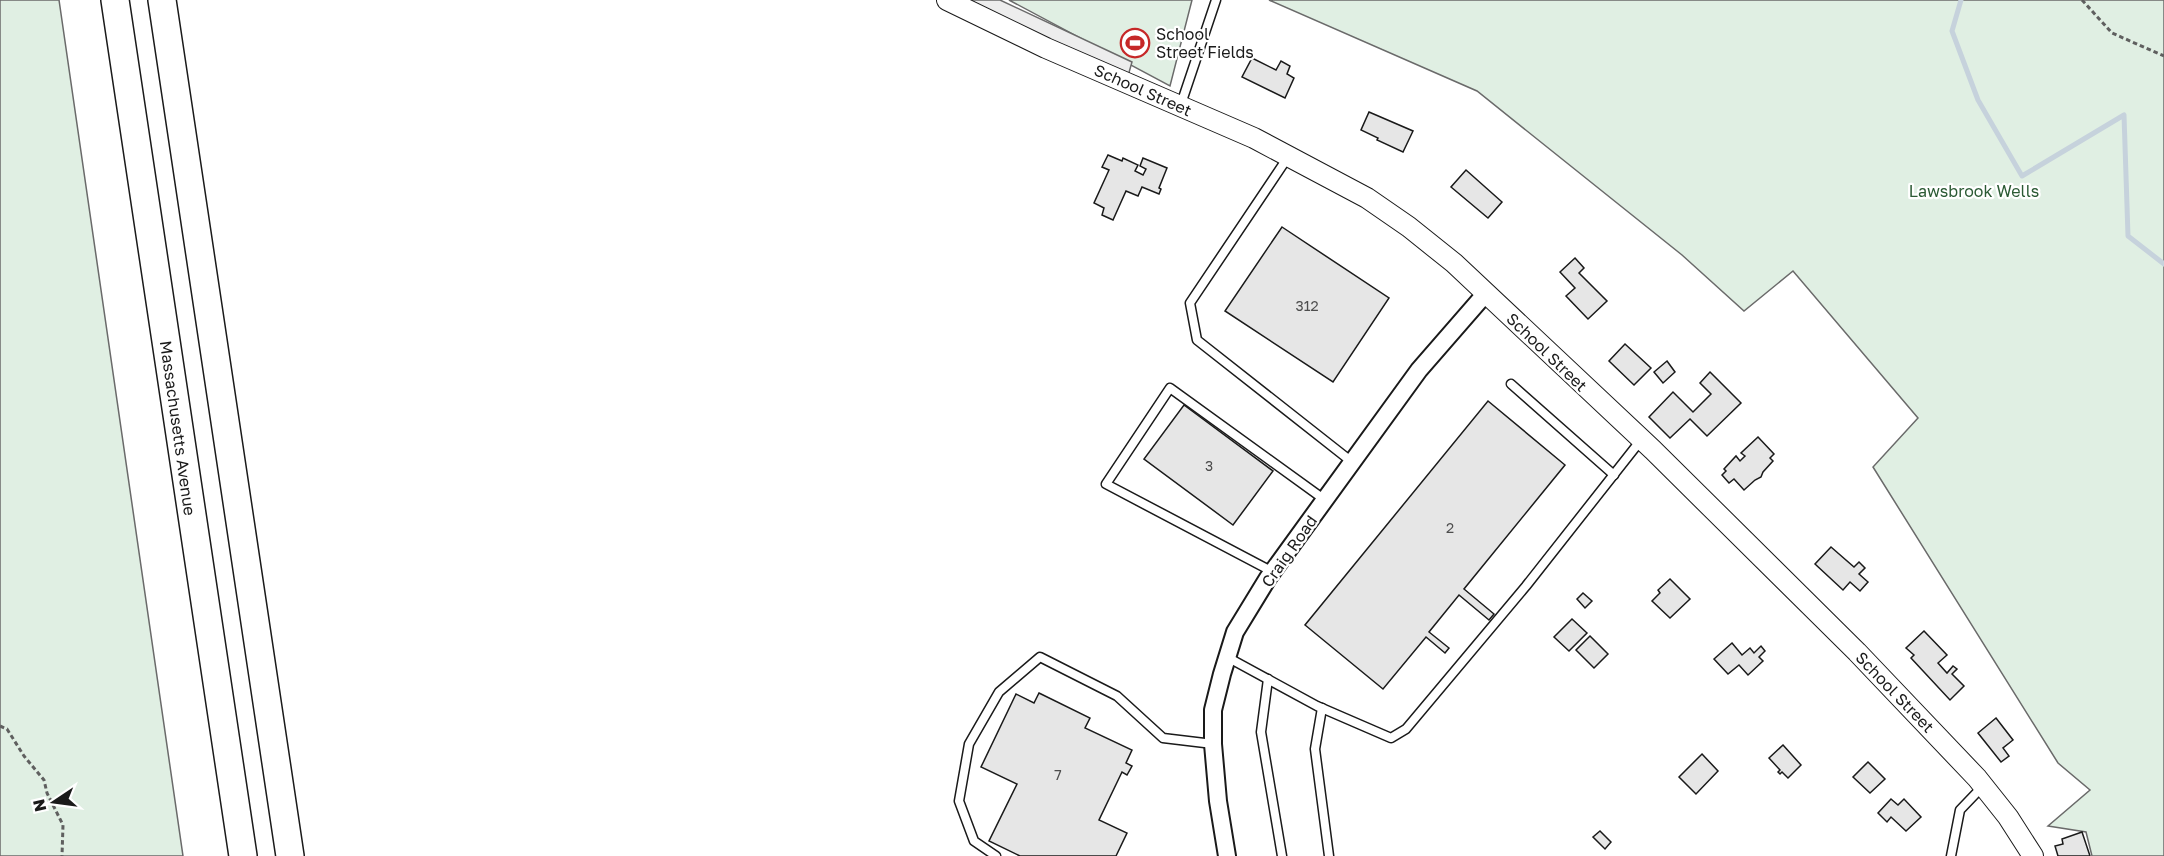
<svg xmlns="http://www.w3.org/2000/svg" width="2164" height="856" font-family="'Golos Text',sans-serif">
<rect width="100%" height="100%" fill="#fff"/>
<g fill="#e0efe3" stroke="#6a6a6a" stroke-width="1.5">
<polygon points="0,0 59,0 183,856 0,856"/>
<polygon points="1009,0 1192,0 1170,86"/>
<polygon points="1269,0 2164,0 2164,856 2092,856 2086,832 2048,826 2090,790 2058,763 1873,467 1918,418 1793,271 1744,311 1682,255 1477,91"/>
</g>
<polygon fill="#ededed" stroke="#6a6a6a" stroke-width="1.5" points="964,0 1000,0 1132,62 1128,76"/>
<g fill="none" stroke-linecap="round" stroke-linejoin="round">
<polyline stroke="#c6d2dc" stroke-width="5" points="1961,0 1952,31 1978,100 2022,176 2124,115 2128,236 2164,264"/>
</g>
<g fill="#e6e6e6" stroke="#1a1a1a" stroke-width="1.5">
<polygon points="1252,58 1276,70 1281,61 1290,66 1287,74 1294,78 1285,98 1242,77"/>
<polygon points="1369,112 1413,131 1403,152 1377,140 1378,138 1361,130"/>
<polygon points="1108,155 1122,161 1123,158 1138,165 1135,171 1143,175 1146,169 1140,166 1143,158 1167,168 1159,188 1161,189 1159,194 1142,187 1138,196 1126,191 1113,220 1102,215 1104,208 1094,203 1109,170 1102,167"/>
<polygon points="1466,170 1502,202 1488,218 1451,187"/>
<polygon points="1282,227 1389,298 1333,382 1225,311"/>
<polygon points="1575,258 1584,268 1579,273 1607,301 1588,319 1566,296 1575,288 1560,272"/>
<polygon points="1625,344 1651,368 1634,385 1609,361"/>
<polygon points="1667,361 1675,372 1663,383 1654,372"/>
<polygon points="1710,372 1741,403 1707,436 1690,419 1670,438 1649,417 1673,392 1693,412 1711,394 1700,383"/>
<polygon points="1488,401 1565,465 1464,589 1494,614 1489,620 1459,595 1429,632 1449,648 1445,653 1426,637 1383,689 1305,625"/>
<polygon points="1184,405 1273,471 1233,525 1144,459"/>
<polygon points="1758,437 1774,454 1770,458 1773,461 1763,472 1761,477 1755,480 1744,490 1734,479 1729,483 1722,475 1726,471 1724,469 1736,456 1740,461 1745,456 1741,453"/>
<polygon points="1831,547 1854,567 1859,562 1865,568 1859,574 1868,582 1860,591 1850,582 1843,590 1815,564"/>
<polygon points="1670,579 1690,599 1670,618 1652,601 1660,593 1658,590"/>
<polygon points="1583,593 1592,601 1585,608 1577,599"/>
<polygon points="1572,619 1587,633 1569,651 1554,637"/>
<polygon points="1924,631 1947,655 1938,663 1947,673 1953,666 1957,669 1952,674 1964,686 1950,700 1911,658 1914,655 1906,648"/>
<polygon points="1590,636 1608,654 1594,668 1576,650"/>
<polygon points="1732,643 1742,655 1750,648 1754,653 1761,646 1765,651 1759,657 1763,661 1748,675 1739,665 1728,674 1714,659"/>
<polygon points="1039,693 1090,718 1085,728 1132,750 1126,763 1132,766 1127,775 1122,772 1099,820 1127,833 1116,856 1020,856 989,841 1017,784 981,767 1016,694 1034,703"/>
<polygon points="1996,718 2013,740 2003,748 2009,756 2001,762 1978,733"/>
<polygon points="1783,745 1801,765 1788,778 1782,772 1780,774 1778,772 1780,770 1769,758"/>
<polygon points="1702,754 1718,771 1696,794 1679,777"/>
<polygon points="1868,762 1885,779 1870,793 1853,777"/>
<polygon points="1891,799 1898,805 1904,799 1921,817 1906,831 1891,817 1887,822 1878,813"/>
<polygon points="1600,831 1611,842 1605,849 1593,837"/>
<polygon points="2082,832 2090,856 2058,856 2055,846 2063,844 2062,839"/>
</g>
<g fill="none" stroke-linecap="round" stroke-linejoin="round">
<g stroke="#1a1a1a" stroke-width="11">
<g id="service">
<polyline points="1180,107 1216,0"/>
<polyline points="1288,157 1190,303 1197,340 1352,462"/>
<polyline points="1511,384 1614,475"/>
<polyline points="1273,572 1106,484 1170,388 1325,500"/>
<polyline points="1227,657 1317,706 1391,738 1406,729 1526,586 1641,440"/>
<polyline points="1268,679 1261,732 1282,856"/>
<polyline points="1322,708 1315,749 1329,856"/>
<polyline points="996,856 974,841 959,801 969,744 999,692 1040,657 1117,696 1163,738 1213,744"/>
<polyline points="1951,856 1960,810 1983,786"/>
</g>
</g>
<g stroke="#1a1a1a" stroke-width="20">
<polyline id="minor" points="1227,856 1218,801 1213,744 1213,710 1222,674 1235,632 1268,578 1419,370 1486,293"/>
</g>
<g stroke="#1a1a1a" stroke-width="22">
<polyline id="tertiary" points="947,0 1046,48 1254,138 1367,198 1409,227 1454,263 1653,450 1857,652 1977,778 2008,817 2033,856"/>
</g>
<g stroke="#1a1a1a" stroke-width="30">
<g id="trunk">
<polyline points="115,0 243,856"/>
<polyline points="162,0 290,856"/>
</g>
</g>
<g stroke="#5f5f5f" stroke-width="3" stroke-dasharray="4.5 3" stroke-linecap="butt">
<polyline points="2082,0 2112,33 2164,56"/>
<polyline points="0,726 7,729 24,756 44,780 47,793 63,825 62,856"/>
</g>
<use href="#service" stroke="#fff" stroke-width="8"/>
<use href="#minor" stroke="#fff" stroke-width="16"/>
<use href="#tertiary" stroke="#fff" stroke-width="20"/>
<use href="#trunk" stroke="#fff" stroke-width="27"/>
</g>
<defs>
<g id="stadium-ring" transform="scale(1.5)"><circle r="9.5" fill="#fff" stroke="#c62828" stroke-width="1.5"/><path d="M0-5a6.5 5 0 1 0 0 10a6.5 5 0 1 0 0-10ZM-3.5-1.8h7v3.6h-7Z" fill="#c62828"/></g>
</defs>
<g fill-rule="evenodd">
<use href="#stadium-ring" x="1135" y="43"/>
</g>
<g text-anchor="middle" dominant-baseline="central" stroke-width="4.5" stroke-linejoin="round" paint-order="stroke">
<g font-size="14" fill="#4d4d4d">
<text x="1307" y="305">312</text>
<text x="1209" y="465">3</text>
<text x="1450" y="527">2</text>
<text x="1058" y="774">7</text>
</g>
<g font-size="16" fill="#1a1a1a" stroke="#fff" text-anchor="start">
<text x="1156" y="34">School<tspan x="1156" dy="18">Street Fields</tspan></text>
</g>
<g font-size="16" fill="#1a1a1a" stroke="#fff">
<text transform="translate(1143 90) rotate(24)">School Street</text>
<text transform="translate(1547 352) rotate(44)">School Street</text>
<text transform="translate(178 428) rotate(82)">Massachusetts Avenue</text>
<text transform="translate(1289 551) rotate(-55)">Craig Road</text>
<text transform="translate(1895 692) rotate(46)">School Street</text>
</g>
<g font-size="16" fill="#2b5a34" stroke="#fff">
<text x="1974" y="191">Lawsbrook Wells</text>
</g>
</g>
<g transform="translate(54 802) rotate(257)" stroke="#ffffff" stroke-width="4.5" paint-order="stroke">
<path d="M0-4.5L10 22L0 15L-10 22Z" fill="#1a1a1a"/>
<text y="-9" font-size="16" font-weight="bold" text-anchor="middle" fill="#1a1a1a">N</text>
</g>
</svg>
